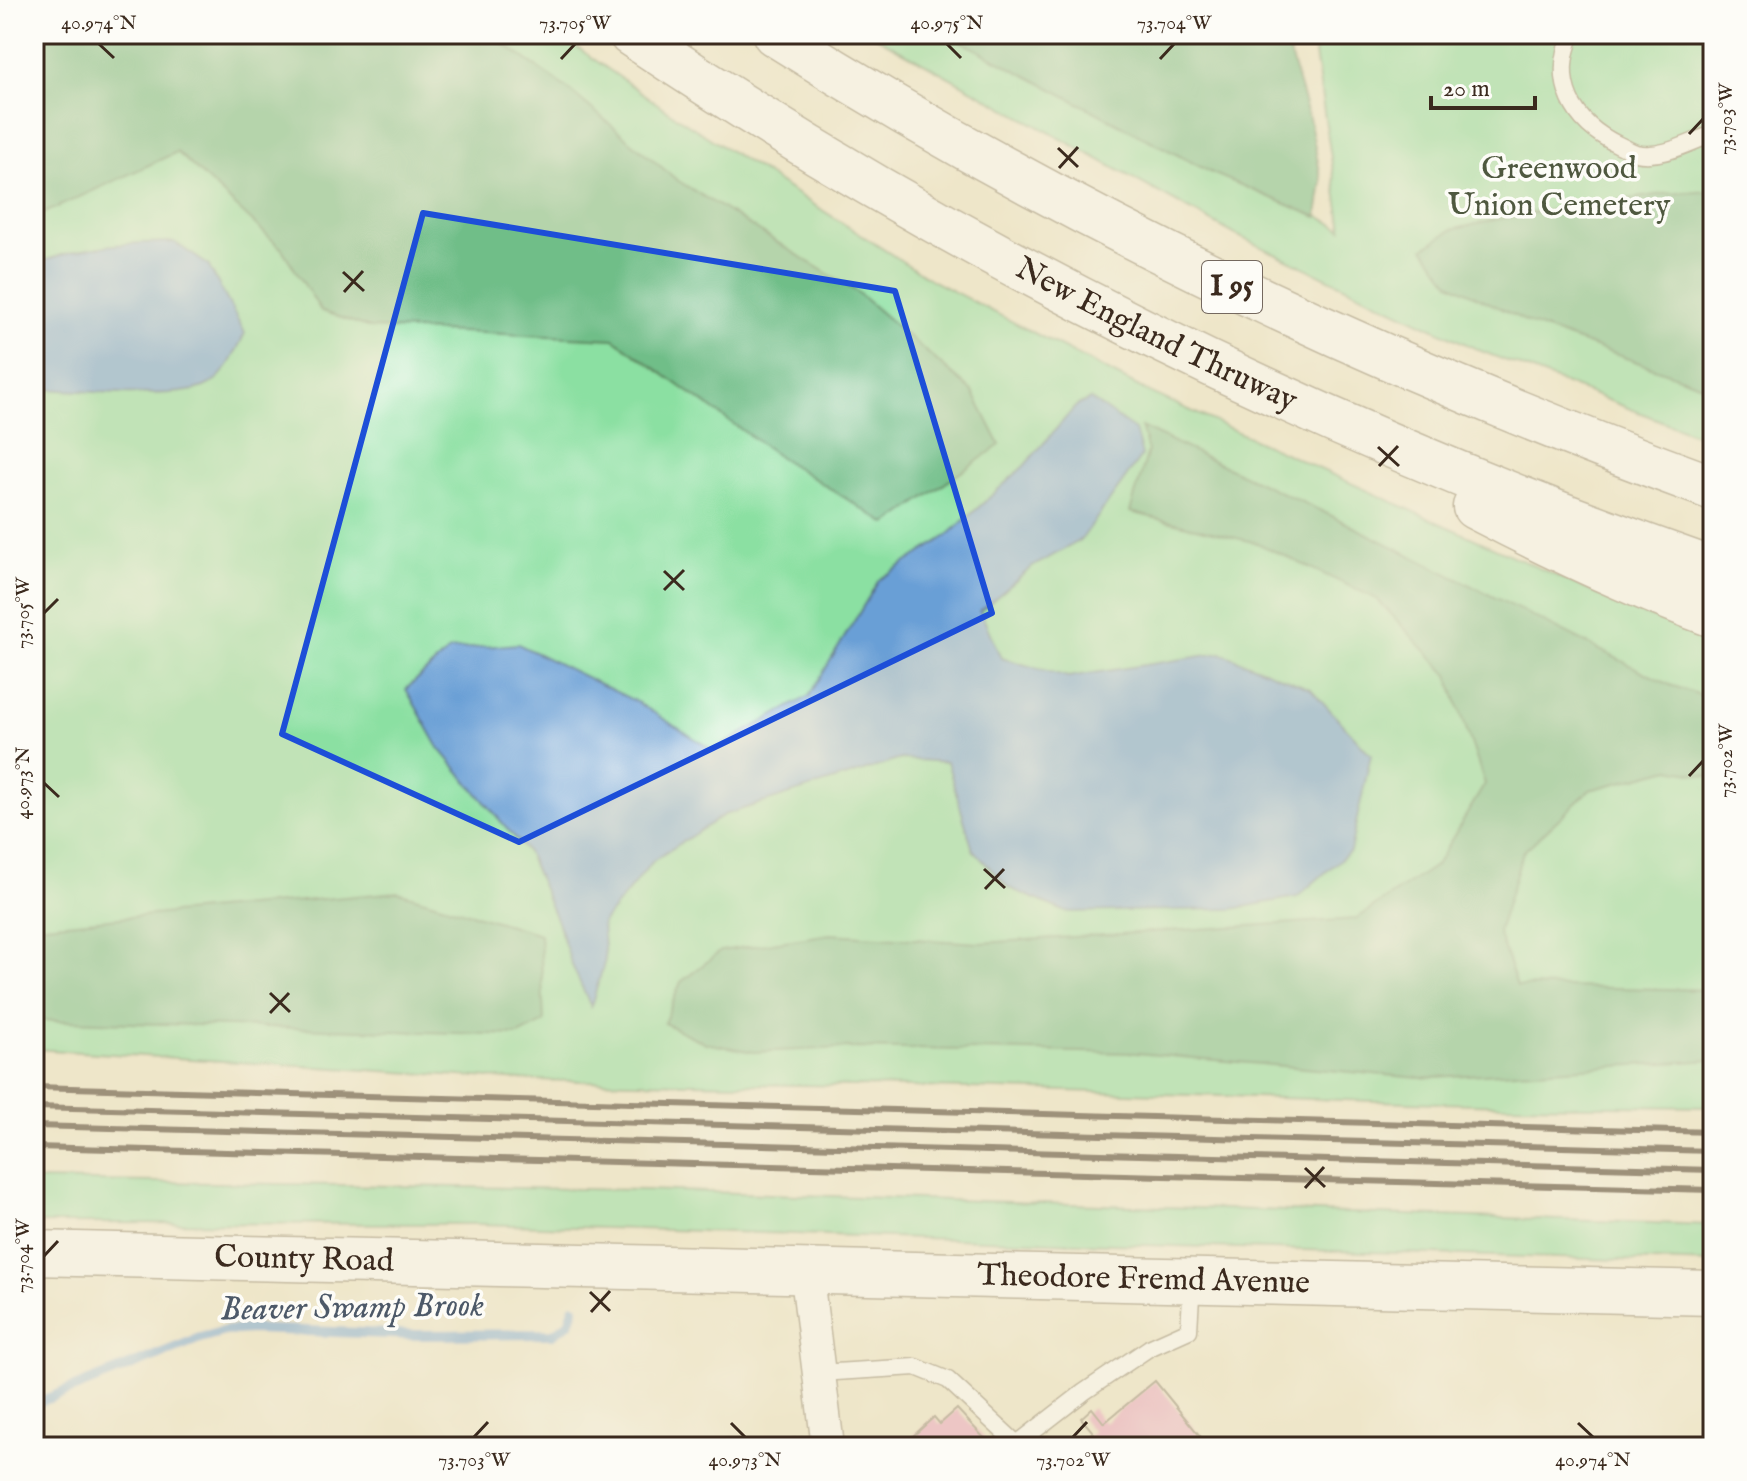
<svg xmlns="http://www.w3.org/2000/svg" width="1747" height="1481" font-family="'IM FELL English',serif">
<rect width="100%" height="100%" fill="#fdfcf7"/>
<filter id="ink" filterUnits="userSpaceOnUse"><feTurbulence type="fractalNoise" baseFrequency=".0125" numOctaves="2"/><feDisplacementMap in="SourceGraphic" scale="16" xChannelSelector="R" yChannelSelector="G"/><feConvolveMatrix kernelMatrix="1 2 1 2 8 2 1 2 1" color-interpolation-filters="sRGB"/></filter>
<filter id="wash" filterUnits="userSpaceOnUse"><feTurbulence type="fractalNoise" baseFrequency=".006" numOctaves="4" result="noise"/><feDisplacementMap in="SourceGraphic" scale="32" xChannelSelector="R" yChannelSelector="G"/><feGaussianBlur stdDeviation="1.8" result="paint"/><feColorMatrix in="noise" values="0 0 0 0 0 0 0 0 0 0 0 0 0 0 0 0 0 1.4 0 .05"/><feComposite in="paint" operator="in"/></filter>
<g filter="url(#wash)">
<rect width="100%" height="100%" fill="#eee6c9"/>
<g fill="#8be0a2" stroke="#638560" stroke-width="2">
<polygon points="34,34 558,34 672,114 933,281 1147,391 1630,609 1713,640 1713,1107 1503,1105 968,1088 523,1080 34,1049"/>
<polygon points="871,34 996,34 1342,229 1312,34 1713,34 1713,441 1481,351 1236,235"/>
<polygon points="34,1180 645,1190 1713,1225 1713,1263 479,1224 34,1223"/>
</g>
<g fill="#70be88" stroke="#567453" stroke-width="2">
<polygon points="34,34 490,34 568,89 677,180 857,292 973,392 1000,445 887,524 781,458 614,339 370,328 321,311 282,249 177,152 34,218"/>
<polygon points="947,34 1284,34 1310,122 1322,182 1317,217 1212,173"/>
<polygon points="1713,191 1713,389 1533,325 1450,283 1424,248 1451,230 1507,217 1663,194"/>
<polygon points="1141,427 1332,516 1670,685 1713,699 1713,777 1670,769 1590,790 1523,852 1498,932 1517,986 1713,990 1713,1060 1419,1078 1136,1053 845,1048 754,1052 705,1043 664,1023 681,982 721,951 830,934 980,943 1356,919 1436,865 1485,784 1448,675 1377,599 1257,543 1130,512 1148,451"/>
<polygon points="398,892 540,934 544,1022 519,1035 34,1020 34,926"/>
</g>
<g fill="#699fd6" stroke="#52647a" stroke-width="2">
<path d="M174,242L208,265L245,333C235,353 226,378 204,387C169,401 76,389 34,389V265C79,245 126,243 174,242Z"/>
<polygon points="1090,399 1135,430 1142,455 1081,540 1032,567 980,611 1001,658 1068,677 1221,653 1311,689 1371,755 1350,851 1297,897 1232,909 1066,912 1009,888 973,850 947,762 901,759 724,815 653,861 602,923 605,960 591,1007 571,963 559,926 527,852 439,748 406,689 450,650 518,644 637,702 713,750 809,696 879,580 947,536 1024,466 1076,406"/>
</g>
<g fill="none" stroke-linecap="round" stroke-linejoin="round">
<polyline stroke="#699fd6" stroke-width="10" points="34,1404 200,1338 225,1331 251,1329 418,1335 553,1334 569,1323 574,1308"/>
</g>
<g id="blocks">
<g fill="#eba1c1">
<polygon points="1155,1381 1209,1447 1074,1447 1093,1432 1081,1418 1092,1408 1104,1423"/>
<polygon points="957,1409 985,1439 976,1447 901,1447 934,1417 940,1424"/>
</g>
</g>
</g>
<g filter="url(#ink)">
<use href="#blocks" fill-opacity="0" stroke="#948874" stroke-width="2"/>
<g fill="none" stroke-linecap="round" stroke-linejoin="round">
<g stroke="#948874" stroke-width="19">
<g id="lane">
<path d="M1572,34C1551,82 1572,123 1619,145C1624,147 1630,151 1636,153C1661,159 1690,142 1713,134"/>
<polyline points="819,1373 916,1367 948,1380 1017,1444 1084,1392 1149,1348 1189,1330 1192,1280"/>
<polyline points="793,1447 828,1442"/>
</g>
</g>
<g stroke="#948874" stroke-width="35">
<polyline id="street" points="806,1269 828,1447"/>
</g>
<g stroke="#948874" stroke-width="47">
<g id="secondary">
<path id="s1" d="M34,1253L1713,1293"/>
</g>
</g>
<g stroke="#948874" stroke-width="47">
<g id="highway">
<path id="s2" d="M631,34C966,259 1332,437 1713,570"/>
<path d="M775,34C1070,221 1386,368 1713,488"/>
<path d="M1475,507C1552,547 1631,584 1713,615"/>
</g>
</g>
<use href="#lane" stroke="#fff" stroke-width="16"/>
<use href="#street" stroke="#fff" stroke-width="32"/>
<use href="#secondary" stroke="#fff" stroke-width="44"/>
<use href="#highway" stroke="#fff" stroke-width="44"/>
<g stroke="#3b2a1e" stroke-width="6">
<polyline points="34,1087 1713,1132"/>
<polyline points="34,1107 1713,1151"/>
<polyline points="34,1126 1713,1170"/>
<polyline points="34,1147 1713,1190"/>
</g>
</g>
</g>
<path d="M0 0H1747V1481H0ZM423,213L895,291L992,613L519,842L282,734Z" fill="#eee6c9" fill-opacity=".55" fill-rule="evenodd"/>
<path fill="none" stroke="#1d4ed8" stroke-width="6" stroke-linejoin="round" d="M423,213L895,291L992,613L519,842L282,734Z"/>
<path fill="none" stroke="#3b2a1e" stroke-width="3" d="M99,44L114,58M947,44L961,58M561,59L575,44M1160,59L1174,44M1689,134L1703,119M1058,148L1078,167M1059,168L1078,147M343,272L364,291M344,292L363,271M1378,447L1399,466M1379,466L1398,446M664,571L684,590M664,590L684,570M44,613L58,599M1689,776L1703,761M44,783L59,797M984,869L1005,888M985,889L1004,869M270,993L290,1012M270,1013L289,993M1305,1168L1325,1187M1305,1188L1324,1167M44,1256L58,1241M590,1292L610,1311M591,1312L610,1291M731,1423L745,1437M1578,1423L1593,1437M474,1437L488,1422M1073,1437L1087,1422"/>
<g text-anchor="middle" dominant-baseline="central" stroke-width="7" stroke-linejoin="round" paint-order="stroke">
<rect fill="#fdfcf7" stroke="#75695f" stroke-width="2" x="1202" y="261" width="60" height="52" rx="6"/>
<g font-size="30" font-weight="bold" fill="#3b2a1e">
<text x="1232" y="287">I 95</text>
</g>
<g font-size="32" fill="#4f583f" stroke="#fdfcf7">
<text x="1559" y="169">Greenwood<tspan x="1559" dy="37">Union Cemetery</tspan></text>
</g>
<g font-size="32" fill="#3b2a1e" stroke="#fdfcf7">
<text stroke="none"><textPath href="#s2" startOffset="606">New England Thruway</textPath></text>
<text stroke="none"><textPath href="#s1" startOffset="270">County Road</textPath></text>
<text stroke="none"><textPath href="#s1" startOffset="1110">Theodore Fremd Avenue</textPath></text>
</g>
<g font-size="34" font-style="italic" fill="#4d5968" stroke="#fdfcf7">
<text transform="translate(352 1308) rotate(-1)">Beaver Swamp Brook</text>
</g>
</g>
<rect width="1747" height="1481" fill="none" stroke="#fdfcf7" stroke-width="88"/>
<path d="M1431 96v12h104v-12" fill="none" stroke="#3b2a1e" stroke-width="4"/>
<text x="1443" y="96" font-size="24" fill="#3b2a1e" stroke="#fdfcf7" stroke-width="6" paint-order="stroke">20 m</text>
<rect x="44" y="44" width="1659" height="1393" fill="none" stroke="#3b2a1e" stroke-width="3"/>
<g font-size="20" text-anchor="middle" fill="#3b2a1e">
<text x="99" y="29">40.974°N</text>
<text x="575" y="29">73.705°W</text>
<text x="947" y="29">40.975°N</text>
<text x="1174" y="29">73.704°W</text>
<text transform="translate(1725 119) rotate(-90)" y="7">73.703°W</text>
<text transform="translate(22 613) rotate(-90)" y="7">73.705°W</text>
<text transform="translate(1725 761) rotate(-90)" y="7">73.702°W</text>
<text transform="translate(22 783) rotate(-90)" y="7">40.973°N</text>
<text transform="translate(22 1256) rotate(-90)" y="7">73.704°W</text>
<text x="474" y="1466">73.703°W</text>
<text x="745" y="1466">40.973°N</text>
<text x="1073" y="1466">73.702°W</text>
<text x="1593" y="1466">40.974°N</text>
</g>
</svg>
